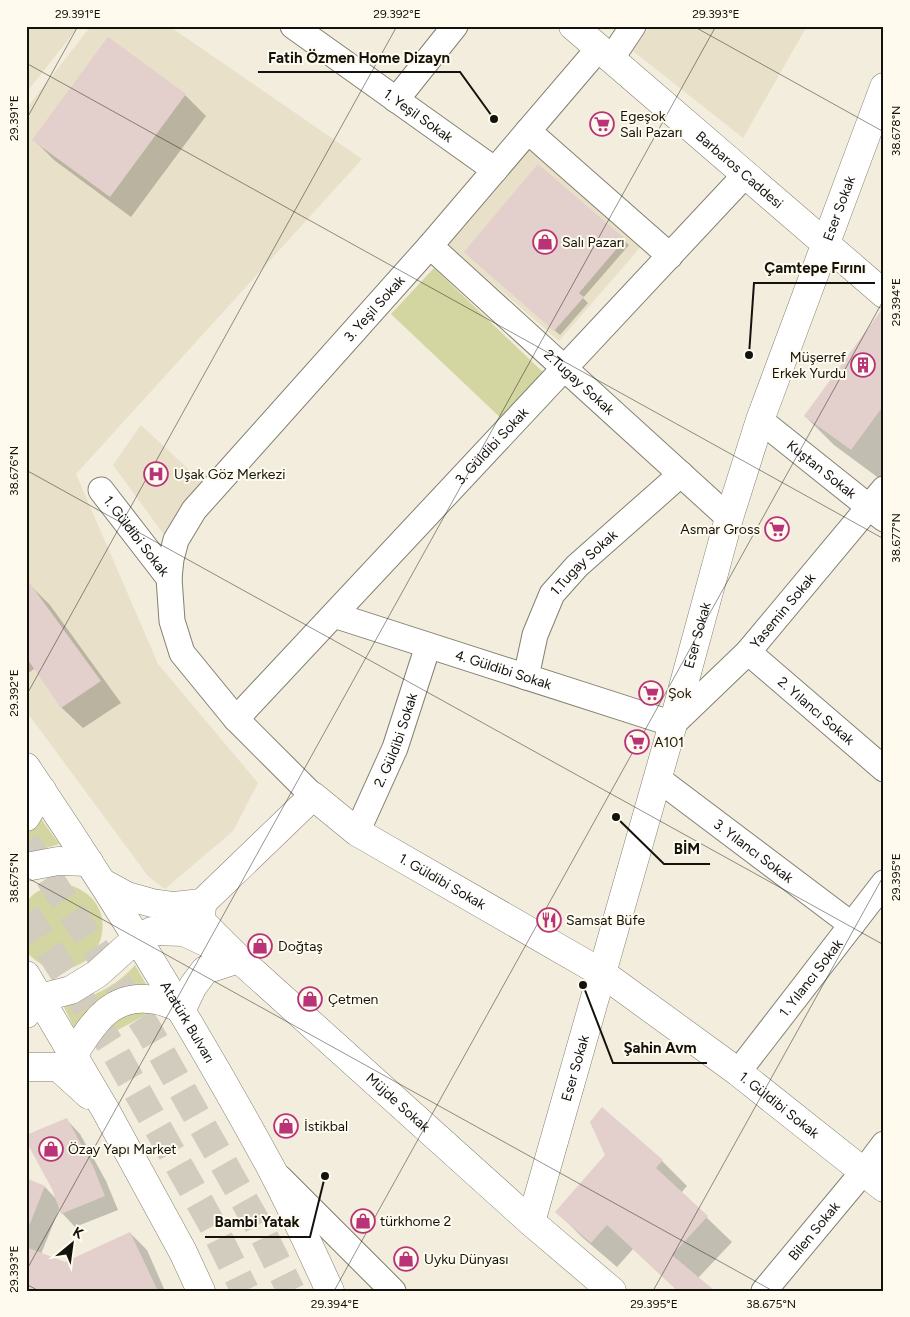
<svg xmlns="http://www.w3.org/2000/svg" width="910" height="1317" font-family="Figtree,sans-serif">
<rect width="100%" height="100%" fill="#f2eddc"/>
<g fill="#e8e0c8">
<polygon points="26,26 79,26 26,93"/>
<polygon points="91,26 169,26 362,159 76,474 158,664 258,783 233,831 165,889 148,876 26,711 26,109"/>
<polygon points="650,26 807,26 743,138 633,51"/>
<polygon points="530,144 644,243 559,341 445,242"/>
<polygon points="141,425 203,483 165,536 113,465"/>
</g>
<g fill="#d3d6a0">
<polygon points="434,268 548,377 505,422 391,314"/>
<polygon points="39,816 59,844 26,854 26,836"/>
<path d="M60,884C65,885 71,885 75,887C120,905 107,969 59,969C46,969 34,961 26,951V902C36,890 45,887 60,884Z"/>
<path d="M135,965L151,993L76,1032L64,1007C91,997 116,987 135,965Z"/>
<polygon points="155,1010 97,1041 108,1016"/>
</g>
<g fill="#0003">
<polygon points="185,95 206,116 131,217 54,160 33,139"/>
<polygon points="538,166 629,245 583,298 588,303 560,335 470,257"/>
<polygon points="884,326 884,474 880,479 834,445 805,416"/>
<polygon points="29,584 50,605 121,703 83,728 62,708 35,668 26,675 26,586"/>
<polygon points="602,1109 662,1161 687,1186 681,1193 732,1242 698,1278 713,1291 678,1291 633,1249 617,1267 582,1237 557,1212 607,1155"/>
<polygon points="67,1120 80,1134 106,1181 118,1210 75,1227 62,1213 60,1207 41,1254 66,1263 130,1233 147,1250 165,1291 26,1291 26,1180 45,1187 57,1200"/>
</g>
<g fill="#e3cfcb">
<polygon points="108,37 186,94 110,197 32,140"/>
<polygon points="538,164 625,239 579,293 584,297 554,331 464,252"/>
<polygon points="882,309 884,309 884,405 851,450 804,416"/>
<polygon points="26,578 101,681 61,708 26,657"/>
<polygon points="602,1107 663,1160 656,1168 708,1216 672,1255 715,1291 678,1291 607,1225 591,1243 555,1212 605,1155 590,1122"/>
<polygon points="67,1118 93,1166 105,1196 61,1214 52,1189 26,1141 26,1135"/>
<polygon points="26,1178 45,1186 27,1231 26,1231"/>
<polygon points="130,1232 158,1291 26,1291 26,1247 65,1262"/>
</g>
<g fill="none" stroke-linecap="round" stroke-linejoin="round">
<g stroke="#d1ccbd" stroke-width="28" stroke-dasharray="28 14" stroke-linecap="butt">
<polyline points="26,842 149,1031 262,1232 291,1291"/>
<polyline points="26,914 115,1052 213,1226 245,1291"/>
</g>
<g stroke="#858071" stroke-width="27">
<g id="minor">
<path id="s1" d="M293,26L495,170"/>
<polyline points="611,59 633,26"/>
<polyline points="396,100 455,26"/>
<polyline points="528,131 670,256"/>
<path id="s2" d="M430,246L729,518"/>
<path id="s3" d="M760,420L884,519"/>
<path id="s4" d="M101,490L169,578L172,621L182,653L236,719L313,796"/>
<path id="s5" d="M169,578L171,559L176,540L194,510L430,246L599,48"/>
<path id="s6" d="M334,615L673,724L748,652L884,489"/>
<path id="s7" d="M748,652L884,769"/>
<path id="s8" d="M526,677L535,635L552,594L577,566L681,474"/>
<path id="s9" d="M236,719L746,174"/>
<path id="s10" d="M657,778L852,925"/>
<path id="s11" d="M357,832L395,748L428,646"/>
<path id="s12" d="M738,1072L884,883"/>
<polyline points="280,1178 393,1291"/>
<path id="s13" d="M764,1291L863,1172L884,1144"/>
</g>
</g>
<g stroke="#858071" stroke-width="29">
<g id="tertiary">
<path id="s14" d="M573,26L884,294"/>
<path id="s15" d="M105,884L127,896L152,903L174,906L202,903L313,796L357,832L602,973L738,1072L884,1188"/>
<path id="s16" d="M202,903L201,921L239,959L531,1222L612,1291"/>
<polyline points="138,937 152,931 184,932 220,949"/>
<polyline points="182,1009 193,986 205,970 239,959"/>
<path id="s17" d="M531,1222L673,724L729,518L760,420L884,87"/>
</g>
</g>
<g stroke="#858071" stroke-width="29">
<polyline id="secondary" points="26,1014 40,998"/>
</g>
<g stroke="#858071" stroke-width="29">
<g id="trunk">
<path id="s18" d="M26,767C114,897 196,1030 271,1168C292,1208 311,1250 330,1291"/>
<polyline points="26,817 42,790"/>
<polyline points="26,867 58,861 89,862"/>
<polyline points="26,975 106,1111 183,1252 201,1291"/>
<polyline points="40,998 71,990 97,974 138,937"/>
<path d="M74,1054C94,1021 113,992 156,1000C165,1001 174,1006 182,1009"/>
<polyline points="26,1067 58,1067 89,1095"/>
</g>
</g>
<use href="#minor" stroke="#fff" stroke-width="25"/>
<use href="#tertiary" stroke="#fff" stroke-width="28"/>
<use href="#secondary" stroke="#fff" stroke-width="28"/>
<use href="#trunk" stroke="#fff" stroke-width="28"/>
</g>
<path fill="none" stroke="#14120c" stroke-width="1" stroke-opacity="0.45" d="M693,26L884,132M26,63L884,539M26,120L78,26M26,470L884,945M26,696L397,26M26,877L773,1291M26,1271L716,26M26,1284L39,1291M334,1291L884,299M653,1291L884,875"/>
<defs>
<g id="supermarket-ring" transform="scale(1.25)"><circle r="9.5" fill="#fefaed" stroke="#b83378" stroke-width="1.5"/><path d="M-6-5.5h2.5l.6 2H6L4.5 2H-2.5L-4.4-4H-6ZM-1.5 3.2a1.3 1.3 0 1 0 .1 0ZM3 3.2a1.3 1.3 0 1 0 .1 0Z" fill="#b83378"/></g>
<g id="shop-ring" transform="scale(1.25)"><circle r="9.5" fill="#fefaed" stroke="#b83378" stroke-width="1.5"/><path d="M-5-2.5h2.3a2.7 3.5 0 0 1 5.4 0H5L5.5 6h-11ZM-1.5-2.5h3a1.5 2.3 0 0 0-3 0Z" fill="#b83378"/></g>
<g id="building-ring" transform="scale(1.25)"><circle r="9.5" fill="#fefaed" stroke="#b83378" stroke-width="1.5"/><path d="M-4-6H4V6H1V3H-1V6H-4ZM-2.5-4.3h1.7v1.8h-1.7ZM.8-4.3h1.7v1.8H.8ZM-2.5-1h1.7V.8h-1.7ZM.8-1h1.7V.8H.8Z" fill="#b83378"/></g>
<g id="hospital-ring" transform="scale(1.25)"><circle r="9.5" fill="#fefaed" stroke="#b83378" stroke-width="1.5"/><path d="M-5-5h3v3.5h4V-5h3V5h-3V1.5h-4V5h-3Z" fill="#b83378"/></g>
<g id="restaurant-ring" transform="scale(1.25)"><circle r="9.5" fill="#fefaed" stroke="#b83378" stroke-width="1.5"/><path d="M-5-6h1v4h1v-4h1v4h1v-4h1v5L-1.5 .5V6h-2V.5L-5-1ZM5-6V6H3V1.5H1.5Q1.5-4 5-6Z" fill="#b83378"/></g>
</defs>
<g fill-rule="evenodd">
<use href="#supermarket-ring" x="602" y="124"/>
<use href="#shop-ring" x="545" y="242"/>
<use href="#building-ring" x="863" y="365"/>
<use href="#hospital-ring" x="156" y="474"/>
<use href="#supermarket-ring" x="777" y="529"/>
<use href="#supermarket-ring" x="651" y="693"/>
<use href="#supermarket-ring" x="637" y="742"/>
<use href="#restaurant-ring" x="549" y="920"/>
<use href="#shop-ring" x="260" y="946"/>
<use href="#shop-ring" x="310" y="999"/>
<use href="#shop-ring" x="286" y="1126"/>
<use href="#shop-ring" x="51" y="1149"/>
<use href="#shop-ring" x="363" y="1221"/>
<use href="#shop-ring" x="406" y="1259"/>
</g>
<g text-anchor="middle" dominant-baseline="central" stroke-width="4" stroke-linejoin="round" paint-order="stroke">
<g font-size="14" fill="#14120c" stroke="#fefaed">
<text stroke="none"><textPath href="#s1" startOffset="154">1. Yeşil Sokak</textPath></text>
<text stroke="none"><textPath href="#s14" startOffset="220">Barbaros Caddesi</textPath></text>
<text stroke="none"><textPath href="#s17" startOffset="1060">Eser Sokak</textPath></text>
<text stroke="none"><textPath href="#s5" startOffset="344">3. Yeşil Sokak</textPath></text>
<text stroke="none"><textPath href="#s2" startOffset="202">2.Tugay Sokak</textPath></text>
<text stroke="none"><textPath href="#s9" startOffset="374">3. Güldibi Sokak</textPath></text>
<text stroke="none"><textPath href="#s3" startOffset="79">Kuştan Sokak</textPath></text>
<text stroke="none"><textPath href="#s4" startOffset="58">1. Güldibi Sokak</textPath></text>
<text stroke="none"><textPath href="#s8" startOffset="132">1.Tugay Sokak</textPath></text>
<text stroke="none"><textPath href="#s6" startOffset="514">Yasemin Sokak</textPath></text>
<text stroke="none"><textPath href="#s17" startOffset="610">Eser Sokak</textPath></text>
<text stroke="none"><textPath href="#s6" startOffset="178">4. Güldibi Sokak</textPath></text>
<text stroke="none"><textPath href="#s7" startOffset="90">2. Yılancı Sokak</textPath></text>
<text stroke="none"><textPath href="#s11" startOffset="100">2. Güldibi Sokak</textPath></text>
<text stroke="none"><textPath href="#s10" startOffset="121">3. Yılancı Sokak</textPath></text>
<text stroke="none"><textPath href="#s15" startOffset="411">1. Güldibi Sokak</textPath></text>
<text stroke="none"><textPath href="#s12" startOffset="119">1. Yılancı Sokak</textPath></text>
<text stroke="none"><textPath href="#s18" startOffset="302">Atatürk Bulvarı</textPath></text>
<text stroke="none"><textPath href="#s17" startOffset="160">Eser Sokak</textPath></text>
<text stroke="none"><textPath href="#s16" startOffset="286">Müjde Sokak</textPath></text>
<text stroke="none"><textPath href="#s15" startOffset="816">1. Güldibi Sokak</textPath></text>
<text stroke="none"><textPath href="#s13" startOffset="78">Bilen Sokak</textPath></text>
</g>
<g font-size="14" fill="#14120c" stroke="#fefaed" text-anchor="start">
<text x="620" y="116">Egeşok<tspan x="620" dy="16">Salı Pazarı</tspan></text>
<text x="562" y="242">Salı Pazarı</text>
<text x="846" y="357" text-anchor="end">Müşerref<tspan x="846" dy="16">Erkek Yurdu</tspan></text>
<text x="174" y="474">Uşak Göz Merkezi</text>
<text x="760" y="529" text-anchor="end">Asmar Gross</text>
<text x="668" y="693">Şok</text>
<text x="654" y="742">A101</text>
<text x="566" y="920">Samsat Büfe</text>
<text x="278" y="946">Doğtaş</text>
<text x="328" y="999">Çetmen</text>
<text x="304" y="1126">İstikbal</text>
<text x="68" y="1149">Özay Yapı Market</text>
<text x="380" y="1221">türkhome 2</text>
<text x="424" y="1259">Uyku Dünyası</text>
</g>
</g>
<path fill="none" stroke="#14120c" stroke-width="2" d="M494 119L460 72H258M749 355L754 283H875M616 817L664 864H710M583 985L613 1063H707M325 1176L310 1237H205"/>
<g fill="#14120c" stroke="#fefaed" stroke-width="2">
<circle cx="494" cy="119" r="5"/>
<circle cx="749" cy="355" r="5"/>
<circle cx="616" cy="817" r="5"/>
<circle cx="583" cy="985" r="5"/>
<circle cx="325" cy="1176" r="5"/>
</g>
<g font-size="15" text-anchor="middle" font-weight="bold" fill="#14120c" stroke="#fefaed" stroke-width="4" stroke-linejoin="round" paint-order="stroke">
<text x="359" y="63">Fatih Özmen Home Dizayn</text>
<text x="815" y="273">Çamtepe Fırını</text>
<text x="687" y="854">BİM</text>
<text x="660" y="1053">Şahin Avm</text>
<text x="257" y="1227">Bambi Yatak</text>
</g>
<rect width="910" height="1317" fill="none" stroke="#fefaed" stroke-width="55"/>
<g transform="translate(72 1244) rotate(29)" stroke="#fefaed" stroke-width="4" paint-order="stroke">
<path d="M0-4L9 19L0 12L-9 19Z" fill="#14120c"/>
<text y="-8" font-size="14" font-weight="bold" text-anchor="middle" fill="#14120c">K</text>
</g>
<rect x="28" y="28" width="854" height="1262" fill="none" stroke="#14120c" stroke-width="2"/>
<g font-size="12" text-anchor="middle" fill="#14120c">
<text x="78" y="18">29.391°E</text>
<text x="397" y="18">29.392°E</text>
<text x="716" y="18">29.393°E</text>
<text transform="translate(14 118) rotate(-90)" y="4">29.391°E</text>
<text transform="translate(896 131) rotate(-90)" y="4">38.678°N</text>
<text transform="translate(896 302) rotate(-90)" y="4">29.394°E</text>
<text transform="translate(14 471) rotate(-90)" y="4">38.676°N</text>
<text transform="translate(896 538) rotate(-90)" y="4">38.677°N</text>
<text transform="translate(14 693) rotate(-90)" y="4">29.392°E</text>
<text transform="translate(896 877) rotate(-90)" y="4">29.395°E</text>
<text transform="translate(14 878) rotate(-90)" y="4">38.675°N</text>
<text transform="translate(14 1269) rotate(-90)" y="4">29.393°E</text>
<text x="335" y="1308">29.394°E</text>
<text x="654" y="1308">29.395°E</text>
<text x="771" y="1308">38.675°N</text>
</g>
</svg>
